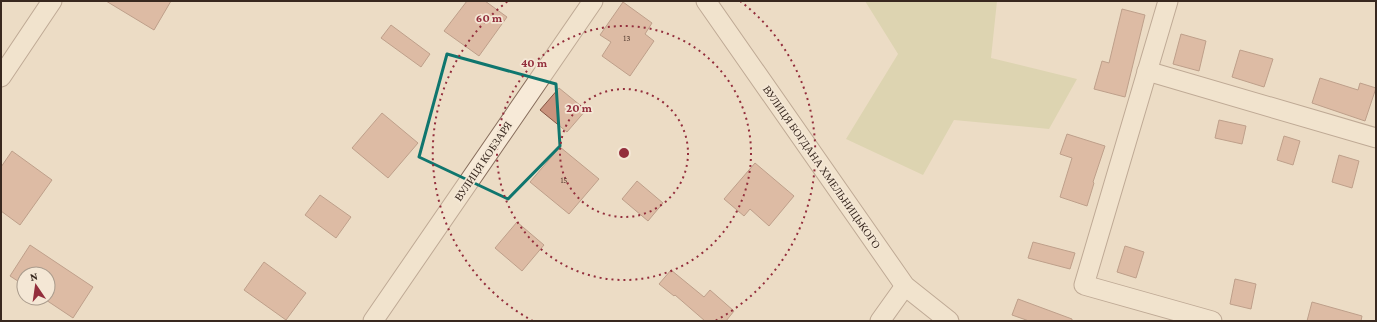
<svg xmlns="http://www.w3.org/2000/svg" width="1377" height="322" font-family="'Crimson Pro',serif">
<rect width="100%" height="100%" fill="#ecdcc5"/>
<polygon fill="#caca9a" points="865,1 997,1 991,58 1077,79 1049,129 954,120 923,175 846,139 898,54"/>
<g fill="#c9937d" stroke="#855543">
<polygon points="106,1 171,1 154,30"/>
<polygon points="467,1 485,1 507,17 479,56 444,31"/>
<polygon points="623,2 652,23 645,34 654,41 630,76 602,56 611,42 600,35"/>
<polygon points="1122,9 1145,15 1125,97 1094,89 1102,61 1109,63"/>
<polygon points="391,25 430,54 421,67 381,38"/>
<polygon points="1181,34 1206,41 1199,71 1173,64"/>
<polygon points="1240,50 1273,59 1264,87 1232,77"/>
<polygon points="1320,78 1358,90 1360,83 1376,88 1365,121 1312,103"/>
<polygon points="559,88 586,110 567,132 540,110"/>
<polygon points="382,113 418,143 388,178 352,148"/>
<polygon points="1219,120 1246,126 1242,144 1215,138"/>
<polygon points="1067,134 1105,146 1093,182 1094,183 1087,206 1060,197 1072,158 1060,154"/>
<polygon points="1284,136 1300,141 1293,165 1277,160"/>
<polygon points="560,147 599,179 569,214 530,182"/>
<polygon points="12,151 52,180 20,225 1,211 1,167"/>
<polygon points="1339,155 1359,161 1352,188 1332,182"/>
<polygon points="755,163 794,196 769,226 750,209 744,216 724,199"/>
<polygon points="637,181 663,203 648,221 622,199"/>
<polygon points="320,195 351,217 336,238 305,215"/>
<polygon points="517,222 544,245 522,271 495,248"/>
<polygon points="1033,242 1075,253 1070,269 1028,258"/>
<polygon points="30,245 93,287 73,318 43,298 48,298 48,274 24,274 24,285 10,276"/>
<polygon points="1125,246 1144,252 1136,278 1117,272"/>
<polygon points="264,262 306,293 286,320 244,290"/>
<polygon points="671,270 704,297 710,290 734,311 726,321 705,321 675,295 674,296 659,284"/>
<polygon points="1235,279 1256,284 1251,309 1230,304"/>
<polygon points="1018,299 1072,319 1072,321 1029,321 1012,315"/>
<polygon points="1312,302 1362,316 1361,321 1307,321"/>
</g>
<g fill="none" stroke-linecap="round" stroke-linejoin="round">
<g stroke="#876d5c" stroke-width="21">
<g id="minor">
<polyline points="706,1 905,286 949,321"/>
<polyline points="1168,1 1084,285 1212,321"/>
<polyline points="1147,71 1376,138"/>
<polyline points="1,77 52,1"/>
<polyline points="373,321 593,1"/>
<polyline points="880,321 905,286"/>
</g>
</g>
<use href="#minor" stroke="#f7ead8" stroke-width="19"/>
</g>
<path d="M0 0H1377V322H0ZM447,54L556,84L560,146L508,199L419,157Z" fill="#ecdcc5" fill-opacity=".55" fill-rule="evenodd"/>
<path fill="none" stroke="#0f766e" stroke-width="3" stroke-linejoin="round" d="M447,54L556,84L560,146L508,199L419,157Z"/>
<g fill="none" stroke="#932e3c" stroke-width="2" stroke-dasharray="2 4">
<circle cx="624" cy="153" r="64"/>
<circle cx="624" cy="153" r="127"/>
<path d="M533 321A191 191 0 0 1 508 1M740 1A191 191 0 0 1 715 321"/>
</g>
<g text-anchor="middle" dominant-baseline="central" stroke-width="3.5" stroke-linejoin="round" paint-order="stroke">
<g font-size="9" fill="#5c4336">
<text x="627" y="38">13</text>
<text x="564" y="180">15</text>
</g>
<g font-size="11" fill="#38281f" stroke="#f4e7d5">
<text transform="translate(483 161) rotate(-56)">ВУЛИЦЯ КОБЗАРЯ</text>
<text transform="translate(822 167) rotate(55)">ВУЛИЦЯ БОГДАНА ХМЕЛЬНИЦЬКОГО</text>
</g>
</g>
<circle cx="624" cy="153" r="6" fill="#932e3c" stroke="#f4e7d5" stroke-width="2"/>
<g font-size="12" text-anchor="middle" font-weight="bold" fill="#932e3c" stroke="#f4e7d5" stroke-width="3.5" stroke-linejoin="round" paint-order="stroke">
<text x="489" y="22">60 m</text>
<text x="534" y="67">40 m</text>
<text x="579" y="112">20 m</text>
</g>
<rect width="1377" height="322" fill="none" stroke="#38281f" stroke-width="4"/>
<g transform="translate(36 286) rotate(347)"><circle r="19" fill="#f4e7d5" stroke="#a99b8c"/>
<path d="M0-3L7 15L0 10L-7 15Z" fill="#932e3c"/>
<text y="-6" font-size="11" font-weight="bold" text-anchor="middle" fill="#38281f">N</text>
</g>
</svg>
